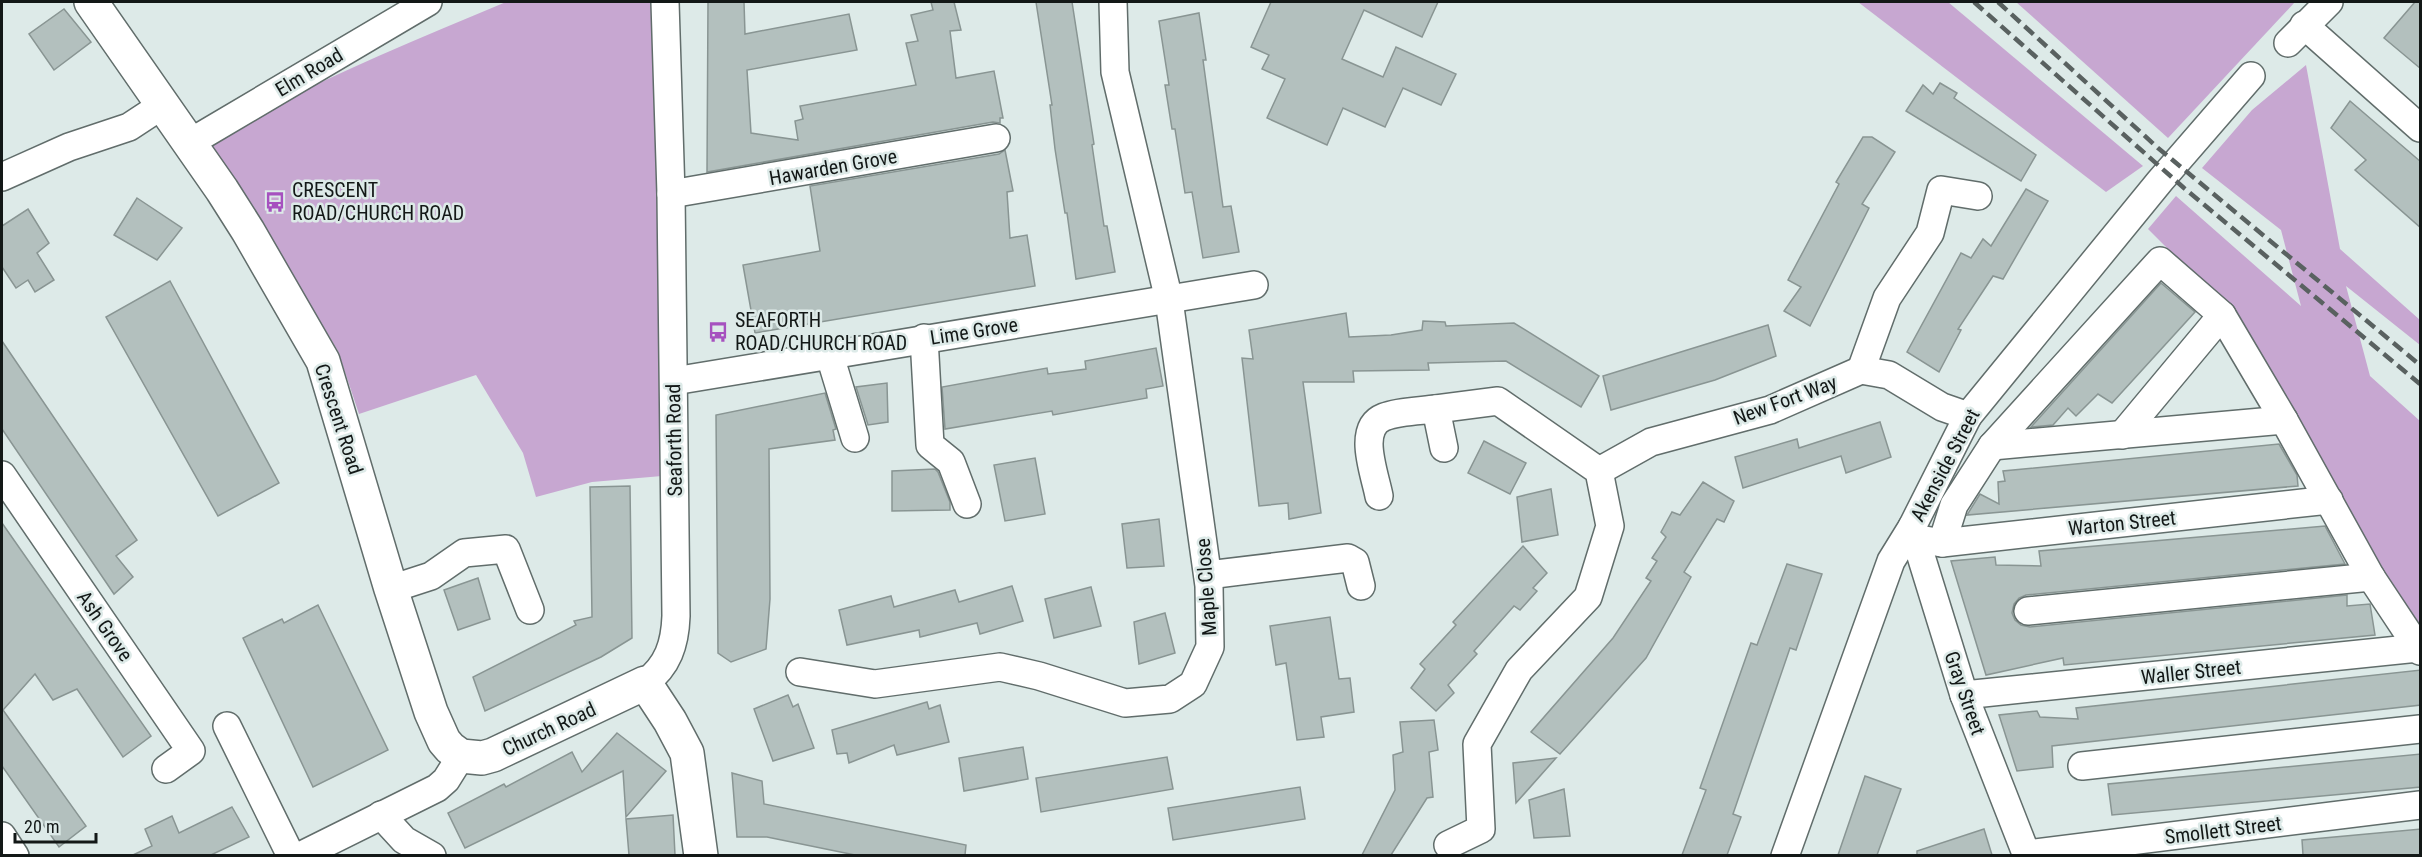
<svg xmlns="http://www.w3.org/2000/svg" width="2422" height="857" font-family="'Roboto Condensed',sans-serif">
<rect width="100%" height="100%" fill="#ddeae8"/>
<g fill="#c7a7d1">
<path d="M506,2H653L660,193L662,476L592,482L536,497L523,453L476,375L359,414L338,351L261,223L208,140C303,86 406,44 506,2Z"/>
<polygon points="1858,2 1948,2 2143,166 2106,192"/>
<polygon points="2016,2 2295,2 2168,138"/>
<polygon points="2306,65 2340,249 2420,320 2420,345 2346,286 2370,376 2420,421 2420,634 2340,492 2234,315 2148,229 2176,196 2301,306 2281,230 2202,168 2252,110"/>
</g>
<g fill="#b3c0be" stroke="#899593" stroke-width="1.5">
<polygon points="708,2 744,2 745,34 849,14 857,50 747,70 751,133 798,140 795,121 803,119 800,106 916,85 906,43 918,41 911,15 933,10 931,2 954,2 961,30 950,31 956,78 994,71 1003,118 1000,118 1000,123 993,122 707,172"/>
<polygon points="1036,2 1072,2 1094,144 1092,145 1104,226 1107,226 1115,272 1076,279 1067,213 1065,213 1055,149 1050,105 1052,105"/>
<polygon points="1271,2 1438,2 1422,37 1364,10 1342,59 1383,77 1396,47 1456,74 1441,105 1403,88 1385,127 1343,108 1327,145 1267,118 1285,79 1262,69 1269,55 1251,47"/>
<polygon points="2415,2 2421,2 2421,69 2384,38"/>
<polygon points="64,9 91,42 54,70 29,34"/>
<polygon points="1199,13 1206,60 1203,60 1223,207 1231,206 1239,252 1203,258 1192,192 1185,193 1175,129 1172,129 1165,85 1169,85 1159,21"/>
<polygon points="1940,83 1957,93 1954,98 2036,155 2021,181 1906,111 1923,85 1933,94"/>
<polygon points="2350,101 2421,162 2421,228 2355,170 2366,160 2331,128"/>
<polygon points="1863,137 1872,137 1895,152 1862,204 1869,208 1810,326 1784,311 1801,287 1788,280 1839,184 1836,182"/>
<polygon points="1005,150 1013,191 1007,192 1010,238 1027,235 1035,286 755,333 743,265 820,251 810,186 999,154"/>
<polygon points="2026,189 2048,201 2003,279 1993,276 1958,329 1961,330 1939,372 1907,352 1961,253 1971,258 1983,239 1991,246"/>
<polygon points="137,198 182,228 157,260 114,235"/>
<polygon points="28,209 49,243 37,253 54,280 35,292 28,280 16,288 2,267 2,226"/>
<polygon points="170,281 279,483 218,516 106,317"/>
<polygon points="2161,283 2195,312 2112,403 2098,394 2076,416 2068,408 2053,425 2031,427"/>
<polygon points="1346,313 1349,337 1391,335 1422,330 1423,321 1445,322 1446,326 1514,323 1599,376 1581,407 1506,361 1428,363 1429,370 1353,371 1354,382 1303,382 1321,513 1289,519 1288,503 1259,506 1242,358 1253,359 1249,330"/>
<polygon points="1768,325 1776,356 1715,380 1611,410 1603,376"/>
<polygon points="2,341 137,540 116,556 133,577 114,594 2,429"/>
<polygon points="1156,348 1163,386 1146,389 1147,398 1053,415 1052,411 945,429 942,387 1047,368 1048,374 1086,369 1085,361"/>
<polygon points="887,383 888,422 868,425 856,387"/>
<polygon points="825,393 836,429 833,430 835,440 769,449 770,599 766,649 731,662 718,653 716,415"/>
<polygon points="1880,422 1891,457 1846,473 1841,456 1743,488 1735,457 1797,439 1799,448"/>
<polygon points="1484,441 1526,463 1510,494 1468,473"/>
<polygon points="2279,444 2297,475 2298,486 1967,515 1980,494 1999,504 1998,482 2005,481 2003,471"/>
<polygon points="1035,458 1045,514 1005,521 994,465"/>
<polygon points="935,469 938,472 950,502 950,510 892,511 892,471"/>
<polygon points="1703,482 1734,501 1724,522 1717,519 1684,572 1691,577 1646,658 1560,754 1531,732 1613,638 1651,581 1646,578 1657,561 1652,558 1666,537 1661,532 1672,512 1680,515"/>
<polygon points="630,486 632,638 601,657 485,711 473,677 576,625 574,621 592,617 590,487"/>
<polygon points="1551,489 1558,535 1522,542 1517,497"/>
<polygon points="1159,519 1164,566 1127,568 1122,524"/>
<polygon points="2,523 151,736 123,757 77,689 53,700 35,674 3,710 86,826 59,847 2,766"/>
<polygon points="2325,526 2345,564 2026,595 2019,598 2014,604 2012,613 2015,620 2021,625 2030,627 2347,595 2347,606 2370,604 2375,635 2064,665 2063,658 1986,675 1951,561 1995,557 1996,565 2041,566 2039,551"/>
<polygon points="1523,546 1547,573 1533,588 1537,591 1520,610 1514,606 1474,651 1477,654 1448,685 1454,693 1436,711 1411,688 1425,669 1420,664 1456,625 1453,622"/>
<polygon points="1787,564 1822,574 1796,650 1790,648 1733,814 1741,817 1727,855 1682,855 1706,790 1700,788 1751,643 1757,645"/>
<polygon points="478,578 490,619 458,630 444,590"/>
<polygon points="1012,586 1023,621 980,634 977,623 920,637 919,630 847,645 839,610 891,596 894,607 955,590 959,602"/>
<polygon points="1091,587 1101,626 1054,638 1045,599"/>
<polygon points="318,605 388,750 313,787 243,638 282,619 284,623"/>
<polygon points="1165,613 1175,653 1139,664 1134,622"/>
<polygon points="1330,617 1339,679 1350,678 1354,712 1321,717 1324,737 1297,740 1286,663 1276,665 1270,626"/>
<polygon points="2421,670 2421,705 2052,746 2053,767 2017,771 1999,715 2037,711 2040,717 2078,719 2076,708"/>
<polygon points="788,695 793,707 798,704 814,748 773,761 754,709"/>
<polygon points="927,702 929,709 940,705 949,742 897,755 894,745 849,763 847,753 837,754 832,730"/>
<polygon points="1434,720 1438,750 1429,752 1433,797 1427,798 1391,855 1362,855 1395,790 1393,755 1403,752 1400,722"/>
<polygon points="617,733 666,771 626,817 623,771 465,848 448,813 504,784 506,787 572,752 582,772"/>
<polygon points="1023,747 1028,779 964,791 959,758"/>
<polygon points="2421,754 2421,787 2112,815 2108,784"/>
<polygon points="1167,757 1173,789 1041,812 1036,778"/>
<polygon points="1556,758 1516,803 1513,763"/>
<polygon points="732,773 762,781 764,804 966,845 965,855 855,855 767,837 737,837"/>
<polygon points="1865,776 1901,789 1877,855 1838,855"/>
<polygon points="1300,787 1305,819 1173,840 1168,808"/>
<polygon points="1564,789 1570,836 1534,838 1529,800"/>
<polygon points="232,807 249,837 211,855 133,855 152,846 145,829 172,816 179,833"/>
<polygon points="673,815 675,855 629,855 626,819"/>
<polygon points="1984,829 1992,855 1917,855 1917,851"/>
<polygon points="2421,829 2421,855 2303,855 2302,840"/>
</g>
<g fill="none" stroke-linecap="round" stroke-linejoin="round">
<g stroke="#616d6b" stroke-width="30">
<g id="minor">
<polyline points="2304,25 2420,128"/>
<polyline points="2288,43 2329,2"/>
<polyline points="191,142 428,2"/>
<polyline points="2,177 69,147 129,127 164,104"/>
<polyline points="671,194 996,138"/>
<polyline points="924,338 930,445 951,462 967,504"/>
<polyline points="830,356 855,438"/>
<polyline points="1861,370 1887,298 1930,233 1941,190 1978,196"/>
<polyline points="674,381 1254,285"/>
<polyline points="2122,435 2222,315"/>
<polyline points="1992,446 2284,420"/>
<polyline points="1444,448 1436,409 1498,401 1599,471 1610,526 1588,597 1519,670 1477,744 1481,829 1448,845"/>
<polyline points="1599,471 1651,442 1770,410 1861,370 1889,375 1942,407 1968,416"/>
<polyline points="2,475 191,751 166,769"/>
<path d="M1379,496C1375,474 1356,428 1384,417C1399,411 1420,411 1436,409"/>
<polyline points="1912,527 1964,695 2027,856"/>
<polyline points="1925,540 1942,543 2329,500"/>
<polyline points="1942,543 1954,505 1992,446 2160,261 2222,315 2284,420 2371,577 2420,651"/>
<polyline points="1208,575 1348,558 1355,562 1361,586"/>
<polyline points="391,589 431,576 464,553 506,549 530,610"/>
<polyline points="2028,611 2371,577"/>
<polyline points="800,672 875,684 1000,667 1039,676 1125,703 1170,699 1193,684 1210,647 1209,586 1169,300 1115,72 1113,2"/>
<path d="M645,683C668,666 675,644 676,616L671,194L665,2"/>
<polyline points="1964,695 2418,648"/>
<polyline points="227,726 291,856"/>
<polyline points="2082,766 2420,729"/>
<polyline points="381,815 404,840 432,856"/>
<polyline points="2,836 15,856"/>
<polyline points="2026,854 2420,805"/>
<polyline points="300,856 437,788 446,780 461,756"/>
<polyline points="1785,856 1891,561 1912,527 1968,416 2160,181 2251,76"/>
</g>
</g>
<g stroke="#616d6b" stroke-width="36">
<polyline id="major" points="91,2 222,190 248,231 323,361 391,589 431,712 444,741 450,748 461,756 482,758 493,755 645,683 670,721 687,753 701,856"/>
</g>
<use href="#minor" stroke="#fff" stroke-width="27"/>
<use href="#major" stroke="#fff" stroke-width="33"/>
<g stroke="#596160" stroke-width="4.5" stroke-dasharray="12 6" stroke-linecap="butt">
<polyline points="1974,2 2184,188 2420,384"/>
<polyline points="1998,2 2158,148 2420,365"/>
</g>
</g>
<defs>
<g id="bus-bare" transform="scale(1.62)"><path d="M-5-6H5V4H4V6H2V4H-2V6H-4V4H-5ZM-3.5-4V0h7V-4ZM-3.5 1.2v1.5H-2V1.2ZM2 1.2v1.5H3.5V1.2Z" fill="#a651bf" stroke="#ddeae8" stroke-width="2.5" paint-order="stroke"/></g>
</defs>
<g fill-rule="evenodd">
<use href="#bus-bare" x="275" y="202"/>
<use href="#bus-bare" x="718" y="332"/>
</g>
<g text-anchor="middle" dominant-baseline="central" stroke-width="5" stroke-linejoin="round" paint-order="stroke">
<g font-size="20" fill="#131817" stroke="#ddeae8">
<text transform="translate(309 72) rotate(-31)">Elm Road</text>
<text transform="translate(833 167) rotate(-10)">Hawarden Grove</text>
<text transform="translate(974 331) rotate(-9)">Lime Grove</text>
<text transform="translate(1785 400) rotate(-20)">New Fort Way</text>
<text transform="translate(339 419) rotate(72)">Crescent Road</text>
<text transform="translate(674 440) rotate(-91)">Seaforth Road</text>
<text transform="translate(1945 465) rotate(-62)">Akenside Street</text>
<text transform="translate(2122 523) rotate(-6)">Warton Street</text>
<text transform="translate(1206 587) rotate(-94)">Maple Close</text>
<text transform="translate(105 626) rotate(55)">Ash Grove</text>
<text transform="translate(2191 672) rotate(-6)">Waller Street</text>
<text transform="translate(1965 693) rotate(71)">Gray Street</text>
<text transform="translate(549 729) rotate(-25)">Church Road</text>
<text transform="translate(2223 830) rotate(-7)">Smollett Street</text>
</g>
<g font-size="20" fill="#131817" stroke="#ddeae8" text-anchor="start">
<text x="292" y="190">CRESCENT<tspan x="292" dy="23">ROAD/CHURCH ROAD</tspan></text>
<text x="735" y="320">SEAFORTH<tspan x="735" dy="23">ROAD/CHURCH ROAD</tspan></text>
</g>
</g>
<rect width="2422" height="857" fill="none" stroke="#131817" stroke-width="6"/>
<path d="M15 833v9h81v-9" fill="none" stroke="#131817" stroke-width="3"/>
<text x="24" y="833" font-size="18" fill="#131817" stroke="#ddeae8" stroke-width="4.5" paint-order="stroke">20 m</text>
</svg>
